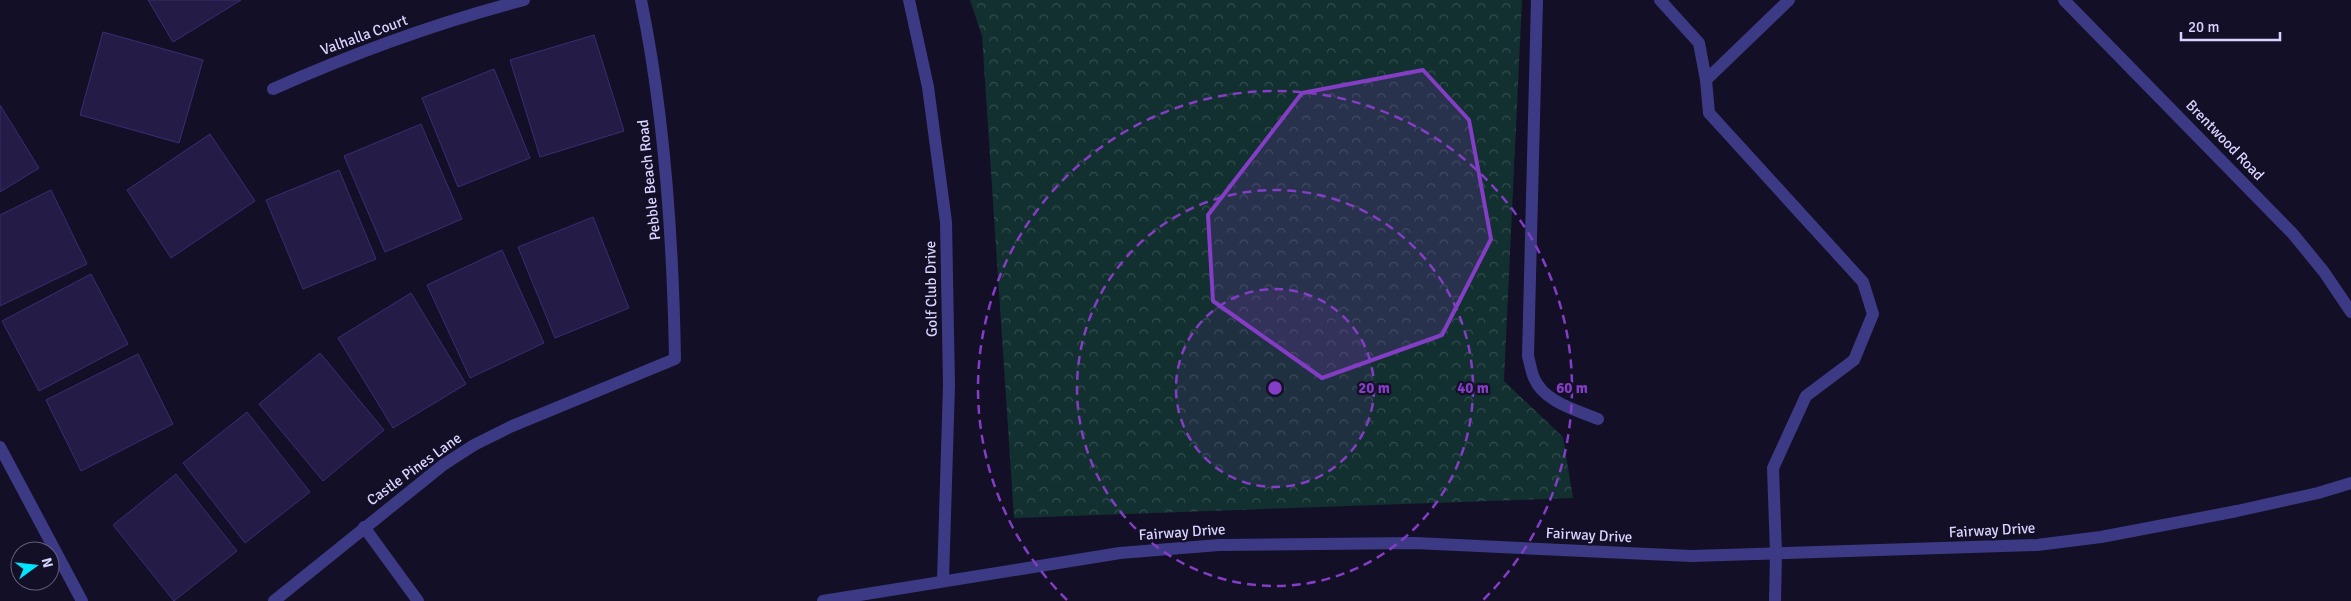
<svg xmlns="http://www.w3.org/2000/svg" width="2351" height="601" font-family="Signika,sans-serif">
<defs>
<pattern id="park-crowns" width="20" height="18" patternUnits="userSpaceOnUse" patternTransform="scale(1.25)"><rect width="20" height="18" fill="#12302f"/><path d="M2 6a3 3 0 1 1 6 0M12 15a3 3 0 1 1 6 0" fill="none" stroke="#344d4e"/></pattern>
</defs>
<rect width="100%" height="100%" fill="#130f26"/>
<polygon fill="url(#park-crowns)" points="970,0 1522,0 1504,381 1563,437 1573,498 1014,518 982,36"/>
<g fill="#241b47" stroke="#3b2d73">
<polygon points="148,0 241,0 173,42"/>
<polygon points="103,32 203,60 179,143 80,115"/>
<polygon points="594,35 624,131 540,157 510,60"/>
<polygon points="494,69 530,158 458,187 422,98"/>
<polygon points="0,105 39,168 0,192"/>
<polygon points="421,124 462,219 385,252 344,156"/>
<polygon points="210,134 255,201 171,258 127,190"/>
<polygon points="339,170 376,259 303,289 266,200"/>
<polygon points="51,190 87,264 0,306 0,215"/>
<polygon points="593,217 629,308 555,338 518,247"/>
<polygon points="502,250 544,343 470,378 427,285"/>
<polygon points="91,274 128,344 39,391 2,321"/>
<polygon points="411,293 466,384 393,428 338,338"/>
<polygon points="320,353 384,430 323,481 259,404"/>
<polygon points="138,354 173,424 81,471 46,400"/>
<polygon points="247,412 310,492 245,543 183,463"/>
<polygon points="176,474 237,551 174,601 113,525"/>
</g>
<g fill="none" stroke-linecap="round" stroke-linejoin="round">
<g stroke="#3d3a85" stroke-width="12">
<path d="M1537,0L1528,356C1530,363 1531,371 1534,378C1544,402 1576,410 1598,419"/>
<polyline points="1660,0 1699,43 1706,80 1709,113 1863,282 1873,314 1854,360 1806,396 1773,468 1776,553"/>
<polyline points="1706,80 1789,0"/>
</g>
<g stroke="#3d3a85" stroke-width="12">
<path d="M273,89C354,53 439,22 524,0"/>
<polyline points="0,447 82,601"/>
<polyline points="364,527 418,601"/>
<path d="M274,601L443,465L474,445L510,427L675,359C673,240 665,116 641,0"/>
<polyline points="1775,601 1776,553"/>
</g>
<g stroke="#3d3a85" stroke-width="12">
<polyline points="909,0 928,87 946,222 949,385 943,580"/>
<polyline points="2064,0 2293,234 2324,272 2351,312"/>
<polyline points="823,601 1120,553 1219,545 1415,543 1691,556 2037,545 2101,537 2237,511 2318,493 2351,483"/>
</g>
</g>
<path fill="#843dc5" fill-opacity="0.2" stroke="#843dc5" stroke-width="4" stroke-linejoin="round" d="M1423,70L1469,120L1491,239L1442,335L1322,378L1213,301L1208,215L1302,93Z"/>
<circle cx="1275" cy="388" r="99" fill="#843dc5" fill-opacity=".12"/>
<g fill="none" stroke="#843dc5" stroke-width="2.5" stroke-dasharray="9 6">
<circle cx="1275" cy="388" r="99"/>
<circle cx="1275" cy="388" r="198"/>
<path d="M1067 600A297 297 0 1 1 1483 600"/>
</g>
<g text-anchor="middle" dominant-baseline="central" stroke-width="4.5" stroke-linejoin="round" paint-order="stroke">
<g font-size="15" fill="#d9d4ff" stroke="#130f26">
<text transform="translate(364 35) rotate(-20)">Valhalla Court</text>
<text transform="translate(2225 140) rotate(46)">Brentwood Road</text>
<text transform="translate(649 180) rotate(-96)">Pebble Beach Road</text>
<text transform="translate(931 289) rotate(-91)">Golf Club Drive</text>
<text transform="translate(414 469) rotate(-36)">Castle Pines Lane</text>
<text transform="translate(1992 530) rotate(-3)">Fairway Drive</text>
<text transform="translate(1182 532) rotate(-4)">Fairway Drive</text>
<text transform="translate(1589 535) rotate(3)">Fairway Drive</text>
</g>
</g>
<circle cx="1275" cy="388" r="8" fill="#843dc5" stroke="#130f26" stroke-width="2.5"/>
<g font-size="15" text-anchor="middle" font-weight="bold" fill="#843dc5" stroke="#130f26" stroke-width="4.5" stroke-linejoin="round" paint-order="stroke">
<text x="1374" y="393">20 m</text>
<text x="1473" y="393">40 m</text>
<text x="1572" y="393">60 m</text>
</g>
<g transform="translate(35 566) rotate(75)"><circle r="24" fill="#130f26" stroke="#625e7d"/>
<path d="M0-4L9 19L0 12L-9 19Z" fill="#00e5ff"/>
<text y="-8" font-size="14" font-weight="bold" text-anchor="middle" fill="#d9d4ff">N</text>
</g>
<path d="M2181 32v8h99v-8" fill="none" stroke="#d9d4ff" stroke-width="2.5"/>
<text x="2188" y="32" font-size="15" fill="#d9d4ff" stroke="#130f26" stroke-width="4" paint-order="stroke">20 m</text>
</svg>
